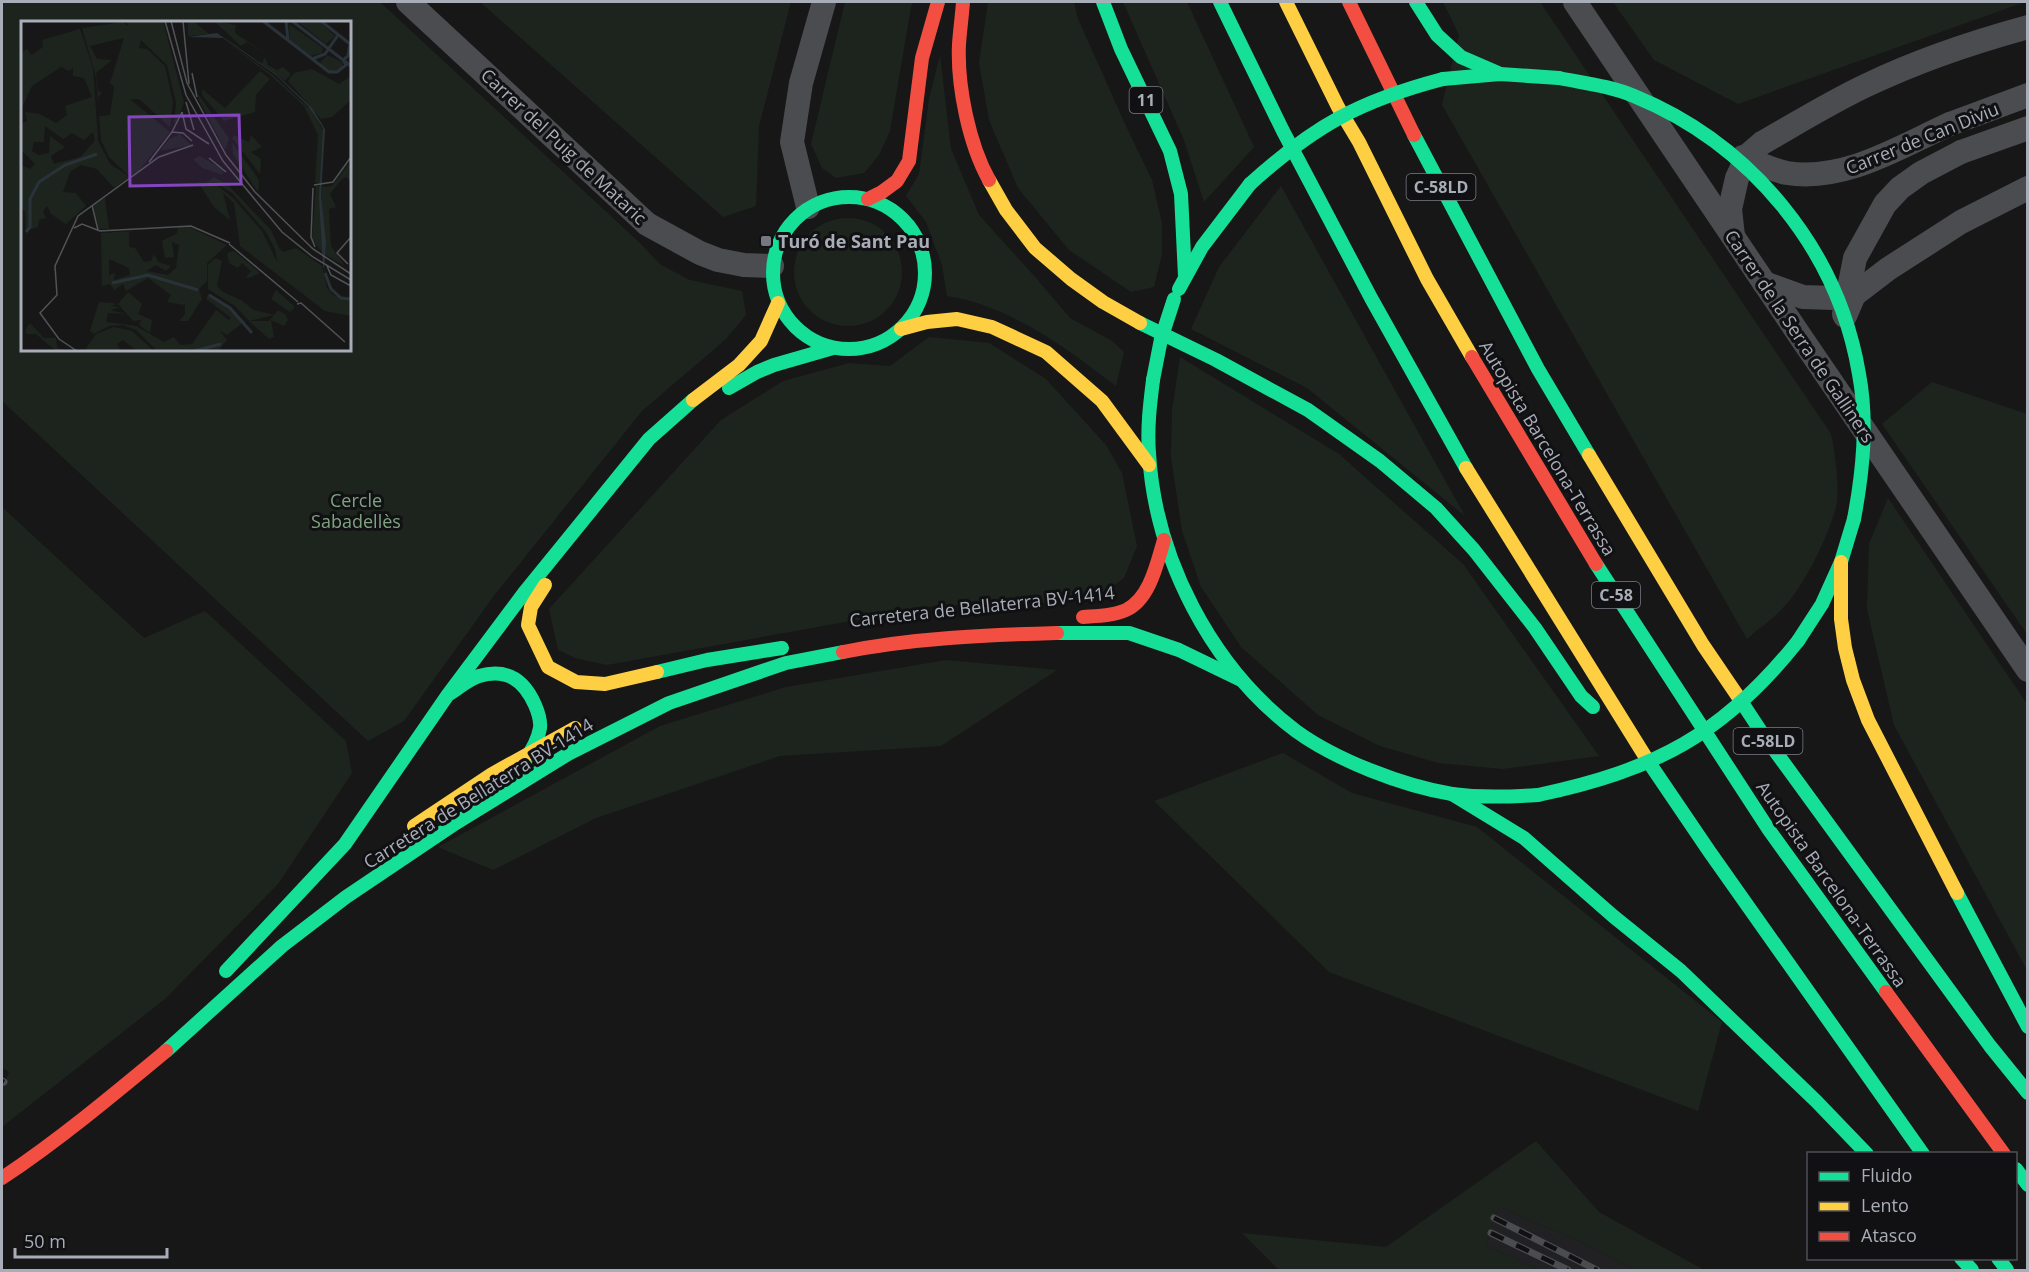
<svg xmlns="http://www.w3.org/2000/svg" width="2029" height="1272" font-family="'Open Sans',sans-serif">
<rect width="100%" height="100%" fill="#171717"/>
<polygon fill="#212123" points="1499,1207 1583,1243 1634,1270 1539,1270 1486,1245"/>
<g fill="#1d241e" fill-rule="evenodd">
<path d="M2,2H380L641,244L661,265L690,280L742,291L746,315L725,340L642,411L493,597L404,721L368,741L2,401ZM22,22H350V350H22Z"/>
<polygon points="480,2 791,2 759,126 756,206 723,217"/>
<polygon points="845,2 913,2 911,7 890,131 879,155 864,173 836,178 822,168 811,144"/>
<polygon points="988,2 1074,2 1078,19 1126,126 1152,180 1162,223 1162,254 1154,287 1131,292 1069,250 1018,188 989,120 979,63"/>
<polygon points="1123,2 1187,2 1254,147 1204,202 1184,140"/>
<path d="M1443,2H1540L1831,434C1835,451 1840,490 1836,507C1828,537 1804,587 1782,609C1772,620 1758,629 1747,639L1442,105L1459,35Z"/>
<polygon points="1613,2 2025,2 1738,104 1654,60"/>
<path d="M940,55L951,149L979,215L1036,278L1070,318L1112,341L1124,352L1116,386C1066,348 1011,306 947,296L942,265L926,222L906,196L919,174L929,99Z"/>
<polygon points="1281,186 1465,516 1307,388 1191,329 1219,267"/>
<circle cx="848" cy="272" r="54"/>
<polygon points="929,337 989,343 1046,379 1106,445 1122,473 1137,546 1124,578 1093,601 934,606 607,665 575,658 558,650 549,609 721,420 783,381 849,363 890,366"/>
<polygon points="1180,357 1339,454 1463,564 1599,756 1503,769 1438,763 1380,746 1318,715 1241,647 1201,587 1182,531 1171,457 1172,411"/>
<polygon points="1932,382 2027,414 2027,634 1882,424"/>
<polygon points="1888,498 2027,704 2027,970 1894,725 1867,609 1869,544"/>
<polygon points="2,507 144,638 205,611 346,741 352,773 278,884 165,999 2,1127 2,1088 9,1072 2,1068"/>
<polygon points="946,660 1057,670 941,746 780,756 596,818 493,870 438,847 660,726 786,687"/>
<polygon points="1283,753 1352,793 1477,827 1722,1022 1698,1111 1329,972 1154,801"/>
<polygon points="1536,1141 1599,1212 1704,1270 1634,1270 1583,1243 1499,1207 1486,1245 1539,1270 1279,1270 1242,1233 1386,1247"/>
</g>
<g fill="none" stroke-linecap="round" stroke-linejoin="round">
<g stroke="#4b4c50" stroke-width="24">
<polyline points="408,2 647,224 700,253 718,260 744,265 772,266"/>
<polyline points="1575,2 1800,336 2028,670"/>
<polyline points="1950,124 2028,95"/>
<polyline points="1961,152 2028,128"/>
<polyline points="808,207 792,142 801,83 824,2"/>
<path d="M1733,236L1730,209L1737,178L1748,155L1762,143C1797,123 1831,102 1867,85C1919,60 1973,42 2028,27"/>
<polyline points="1764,283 1803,297 1834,298 1852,296"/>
<polyline points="1845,316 1854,295 1888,269 1961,222 2028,188"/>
</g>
<g stroke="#16e098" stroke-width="14">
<polyline points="1103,2 1121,49 1170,151 1181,194 1185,276"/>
<polyline points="1220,2 1283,131 1371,298 1466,468"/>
<polyline points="1416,2 1437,35 1461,57 1498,73"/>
<polyline points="1443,79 1500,74 1559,78"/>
<polyline points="1414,135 1538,369 1589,455"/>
<circle cx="849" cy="273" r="76"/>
<polyline points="1179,289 1202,247 1250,184"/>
<polyline points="1140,323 1216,360 1308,410 1380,461 1436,508 1474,550 1535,628 1581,696 1593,707"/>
<path d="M1153,380C1150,404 1147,428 1149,453C1155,558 1211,667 1296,731C1336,760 1403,786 1452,794C1480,798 1509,797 1538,795"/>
<polyline points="729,388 757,372 774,365 833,348"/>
<polyline points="1596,564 1769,830 1886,992"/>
<polyline points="1057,633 1129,633 1179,650 1241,680"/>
<polyline points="1798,641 1822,604 1841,562 1854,519"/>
<polyline points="657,672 707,660 782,648"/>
<path d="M451,693C460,687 469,679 479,676C507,668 524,680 535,705C538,712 541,720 540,728C538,740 531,752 524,762"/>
<polyline points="1739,698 1762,733 1990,1046 2028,1093"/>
<polyline points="1648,761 1709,851 1923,1154"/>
<polyline points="1452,794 1524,838 1613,916 1681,971 1816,1101 1867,1154"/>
<polyline points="1957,893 2028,1027"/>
<polyline points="226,971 345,844 447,696 524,593 649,439 693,400"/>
<polyline points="166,1051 282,946 346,897 456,823 568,754 669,703 786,663 843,652"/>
<polyline points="2016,1169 2028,1185"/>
<polyline points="1961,1258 1972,1270"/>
<polyline points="1998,1258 2007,1270"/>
</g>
<g stroke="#ffcf43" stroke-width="14">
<polyline points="1286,2 1338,107 1359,142 1427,279 1472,357"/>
<polyline points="989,180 1006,210 1035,248 1071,279 1103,302 1140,323"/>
<polyline points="901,329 927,322 957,319 992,327 1046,352 1102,401 1149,465"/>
<polyline points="693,400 739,365 761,341 778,303"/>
<polyline points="1589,455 1703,645 1739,698"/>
<polyline points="1466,468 1648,761"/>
<polyline points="1841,562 1841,619 1845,648 1853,680 1868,720 1957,893"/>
<polyline points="545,585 531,607 528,625 548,667 576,682 605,684 657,672"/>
<polyline points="414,826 492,774 575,728"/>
</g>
<g stroke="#f24e42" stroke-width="14">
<path d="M963,2C962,16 960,30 959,44C957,86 969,144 989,180"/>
<polyline points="1349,2 1414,135"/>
<polyline points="868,199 882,192 897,181 909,161 922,58 938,2"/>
<polyline points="1472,357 1596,564"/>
<path d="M1083,617C1097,616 1113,616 1126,610C1150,599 1157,563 1164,540"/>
<path d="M843,652C913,638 986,635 1057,633"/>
<polyline points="1886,992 2004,1154"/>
<path d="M2,1178C59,1140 113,1095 166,1051"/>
</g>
<g stroke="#4b4c4f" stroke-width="7">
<g id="rail">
<polyline points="2,1081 4,1082"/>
<polyline points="1494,1218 1597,1270"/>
<polyline points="1491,1233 1568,1270"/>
</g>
</g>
<use href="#rail" stroke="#111113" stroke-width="4.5" stroke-dasharray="14" stroke-linecap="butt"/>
<g stroke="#4b4c50" stroke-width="24">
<path d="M1743,157C1757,163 1772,170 1787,173C1845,182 1899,147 1950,124"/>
<polyline points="1844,314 1855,258 1885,204 1900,188 1921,173 1961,152"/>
</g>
<g stroke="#16e098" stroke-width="14">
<path d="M1559,78C1584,83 1611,86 1634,96C1751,144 1838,249 1859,374C1868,422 1863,471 1854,519"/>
<path d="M1250,184C1314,126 1359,101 1443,79"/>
<polyline points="1153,380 1161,339 1174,299"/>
<path d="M1538,795C1655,770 1723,735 1798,641"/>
</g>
</g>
<rect fill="#757880" stroke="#111113" stroke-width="2" x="760" y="235" width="12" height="12" rx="3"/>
<g text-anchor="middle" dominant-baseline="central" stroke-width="6" stroke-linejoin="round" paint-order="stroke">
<g fill="#111113" stroke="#7b7e86" stroke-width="1.5">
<rect x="1129.5" y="87" width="33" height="26" rx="4.5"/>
<rect x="1406.5" y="174" width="69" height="26" rx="4.5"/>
<rect x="1592" y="582" width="48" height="26" rx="4.5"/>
<rect x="1733.5" y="728" width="69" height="26" rx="4.5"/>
</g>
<g font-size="16" font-weight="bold" fill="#a8adb8">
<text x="1146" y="100">11</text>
<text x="1441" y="187">C-58LD</text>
<text x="1616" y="595">C-58</text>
<text x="1768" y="741">C-58LD</text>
</g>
<g font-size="18" fill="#a8adb8" stroke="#111113">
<text transform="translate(1922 138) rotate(-22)">Carrer de Can Diviu</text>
<text transform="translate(564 146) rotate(43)">Carrer del Puig de Mataric</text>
<text transform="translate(1800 336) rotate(56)">Carrer de la Serra de Galliners</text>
<text transform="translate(1548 448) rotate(59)">Autopista Barcelona-Terrassa</text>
<text transform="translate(982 606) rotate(-6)">Carretera de Bellaterra BV-1414</text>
<text transform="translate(478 793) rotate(-32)">Carretera de Bellaterra BV-1414</text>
<text transform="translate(1832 884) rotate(55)">Autopista Barcelona-Terrassa</text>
</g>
<g font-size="18" font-weight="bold" fill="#a8adb8" stroke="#111113" text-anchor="start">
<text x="778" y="241">Turó de Sant Pau</text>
</g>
<g font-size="18" fill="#7fa381" stroke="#111113">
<text x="356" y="500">Cercle<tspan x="356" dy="21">Sabadellès</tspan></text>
</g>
</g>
<g transform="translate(21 21)">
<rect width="330" height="330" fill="#171717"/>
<path d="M105,0H142L163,81L158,95L153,104L155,82L146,44L120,19L118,27L126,28L144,45L152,81L149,106L118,78H109L149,111L118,150L93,167L76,148L60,144L49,151L42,171L55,172L65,185L45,203L30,193L26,185L22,190L25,197L18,199L17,206L5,210L4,190L0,187V144L9,148L14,143L0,129V103L6,100L4,91L19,93L35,102L46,94L44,85L71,76L63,57L52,55V47L48,50L40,46L11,65L0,89V32L6,28L10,34L22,26L21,19L59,8L72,47L77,120L89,143L109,156L88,136L80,119L75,56L61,7L102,1L108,6ZM103,17L89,62L93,66L89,94L78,95L77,77L81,71L77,70L75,52L91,39L76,38L69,25ZM24,105L42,118L51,112L63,119L72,111L74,120L59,136L33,143L30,135L44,126L29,115L28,132L17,134L11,130L13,121H23ZM167,0H172L188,13L167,15ZM193,0L215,4L214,12L259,42L226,21L220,25ZM276,0H298L314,15L305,23ZM268,3L302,27L301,32L289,35L269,20ZM200,17L252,54L291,90L303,111L299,163L294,161L297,114L283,85L249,54ZM306,34L321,41V47L311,51L298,43ZM244,36L247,44L256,49L262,46L270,53L264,60L237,40L241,42ZM291,48L318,63L330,55V79L311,96L300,98L267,60L273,52ZM239,50L249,58L235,74L234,91L203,100L181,74V68L204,87ZM174,55L177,73L208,117L204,129L178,79ZM159,113L170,124L139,130L148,118ZM213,114L228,121L230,114L241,126L230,131L240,138L239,153L211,117ZM211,121L238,159L237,171L212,133ZM179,135L203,149L201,154L181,147L172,138ZM330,140V161L325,156L320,159L309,173L315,186L308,188L310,225L324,245L304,234L300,175L301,166L311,165ZM193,156L208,165L250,209L258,227L262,231L275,227L301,245L306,267L312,274L330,280V295L304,290L219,225L213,182L202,172L209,199L193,186L177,161L185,162ZM191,160L211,172L245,211L254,228L256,241L241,210L212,177ZM295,165H299L302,233L291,218ZM84,177L88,208H78L72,183ZM157,206H168L206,224L186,242V260L178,268L181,278L167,300H158L164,293V284L146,281L150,274L127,257L105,270L102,263L93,269L89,263L81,265L80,212L112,210L108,212V226L114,227L123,241L130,240L133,233L137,241L150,245L145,250L135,244L126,250L147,254L155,247L158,224L151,221L153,236L144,237L141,220L156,212ZM88,238L108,247L109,254L93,259L94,252L88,254ZM212,230L218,234L239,252L228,257L219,255L225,256L230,250L221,242L217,247L208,242L206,232ZM194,237L201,240L196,265L202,271L220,279L233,289L253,294L228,300H248L257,289L265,294L267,299L263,305L250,299L253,316L248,318L230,302L214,285L187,268V244ZM255,269L274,286L269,291L250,278ZM107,271L121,283L117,293L131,299L129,312L118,304L120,299L112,300L97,283ZM187,273L224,300L206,314L199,310L206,319L197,330H136L115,309L102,304L88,305L73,313L69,310L78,281L92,282L96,283L90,285L99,286L89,289L104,293L87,292L85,301L115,305L143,321L153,316L159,324L171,323L195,289L208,299L210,297L185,278ZM9,302L23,317H35L36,327L48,330H35L15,313H6L4,309ZM93,306L111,310L133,330H116L102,319L96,323L100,330H63L75,313Z" fill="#1d241e" fill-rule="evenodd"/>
<path d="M196,12L255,53L291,87L304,108L300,175L305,221L303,249L305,254L302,245L298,177L302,107L287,85L255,54L202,17L167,16Z" fill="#2a3239"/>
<path fill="none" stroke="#2a3239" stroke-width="3" d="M242,0L308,51H316L325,44L322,39L327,35L329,23L300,0M265,0L267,19M271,0L330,45M291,38L304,33L317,14M5,211L9,206V178L18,161L44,144L76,133M304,252L310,268L320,277L330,278M91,262L127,254L177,269M188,274L209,287L231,312M173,330L200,323"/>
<path fill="none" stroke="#515357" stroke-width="1.5" d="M144,0L165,74L202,140L261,211L292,236L330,259M150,0L166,62L205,134L234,171L292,228L330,253M162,0L168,63M171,52L176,76M165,81L173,109M161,91L151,111L162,112L171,120M161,91L165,108L188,123M188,137L205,151M128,141L151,111M293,164L312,161L330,136M292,167L290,216L294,226M71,184L77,209M53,207L61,203L79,210L170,205L209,222M214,228L208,223L277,281M327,243L316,232L330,216M306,245L310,254L330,265M276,283L280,282L324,321M56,330L38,318L19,292L36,274L34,245L57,195L138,136L172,124"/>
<path fill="#8446be" fill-opacity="0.15" stroke="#8446be" stroke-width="3" d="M218,94L220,163L109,165L108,96Z"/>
<rect width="330" height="330" fill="none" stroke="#a8adb8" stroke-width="3"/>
</g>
<rect width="2029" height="1272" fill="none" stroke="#a8adb8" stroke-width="6"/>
<rect x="1807" y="1152" width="210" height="108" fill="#111113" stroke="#4d4f55" stroke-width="1.5"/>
<rect x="1819" y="1172" width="30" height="9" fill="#16e098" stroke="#4d4f55" stroke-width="1.5"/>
<text x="1861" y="1182" font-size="18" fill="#a8adb8">Fluido</text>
<rect x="1819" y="1202" width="30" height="9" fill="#ffcf43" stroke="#4d4f55" stroke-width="1.5"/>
<text x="1861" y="1212" font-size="18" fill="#a8adb8">Lento</text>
<rect x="1819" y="1232" width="30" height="9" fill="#f24e42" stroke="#4d4f55" stroke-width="1.5"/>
<text x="1861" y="1242" font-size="18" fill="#a8adb8">Atasco</text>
<path d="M15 1248v9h152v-9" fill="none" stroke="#a8adb8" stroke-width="3"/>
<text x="24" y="1248" font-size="18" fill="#a8adb8" stroke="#111113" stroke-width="4.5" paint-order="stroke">50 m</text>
</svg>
